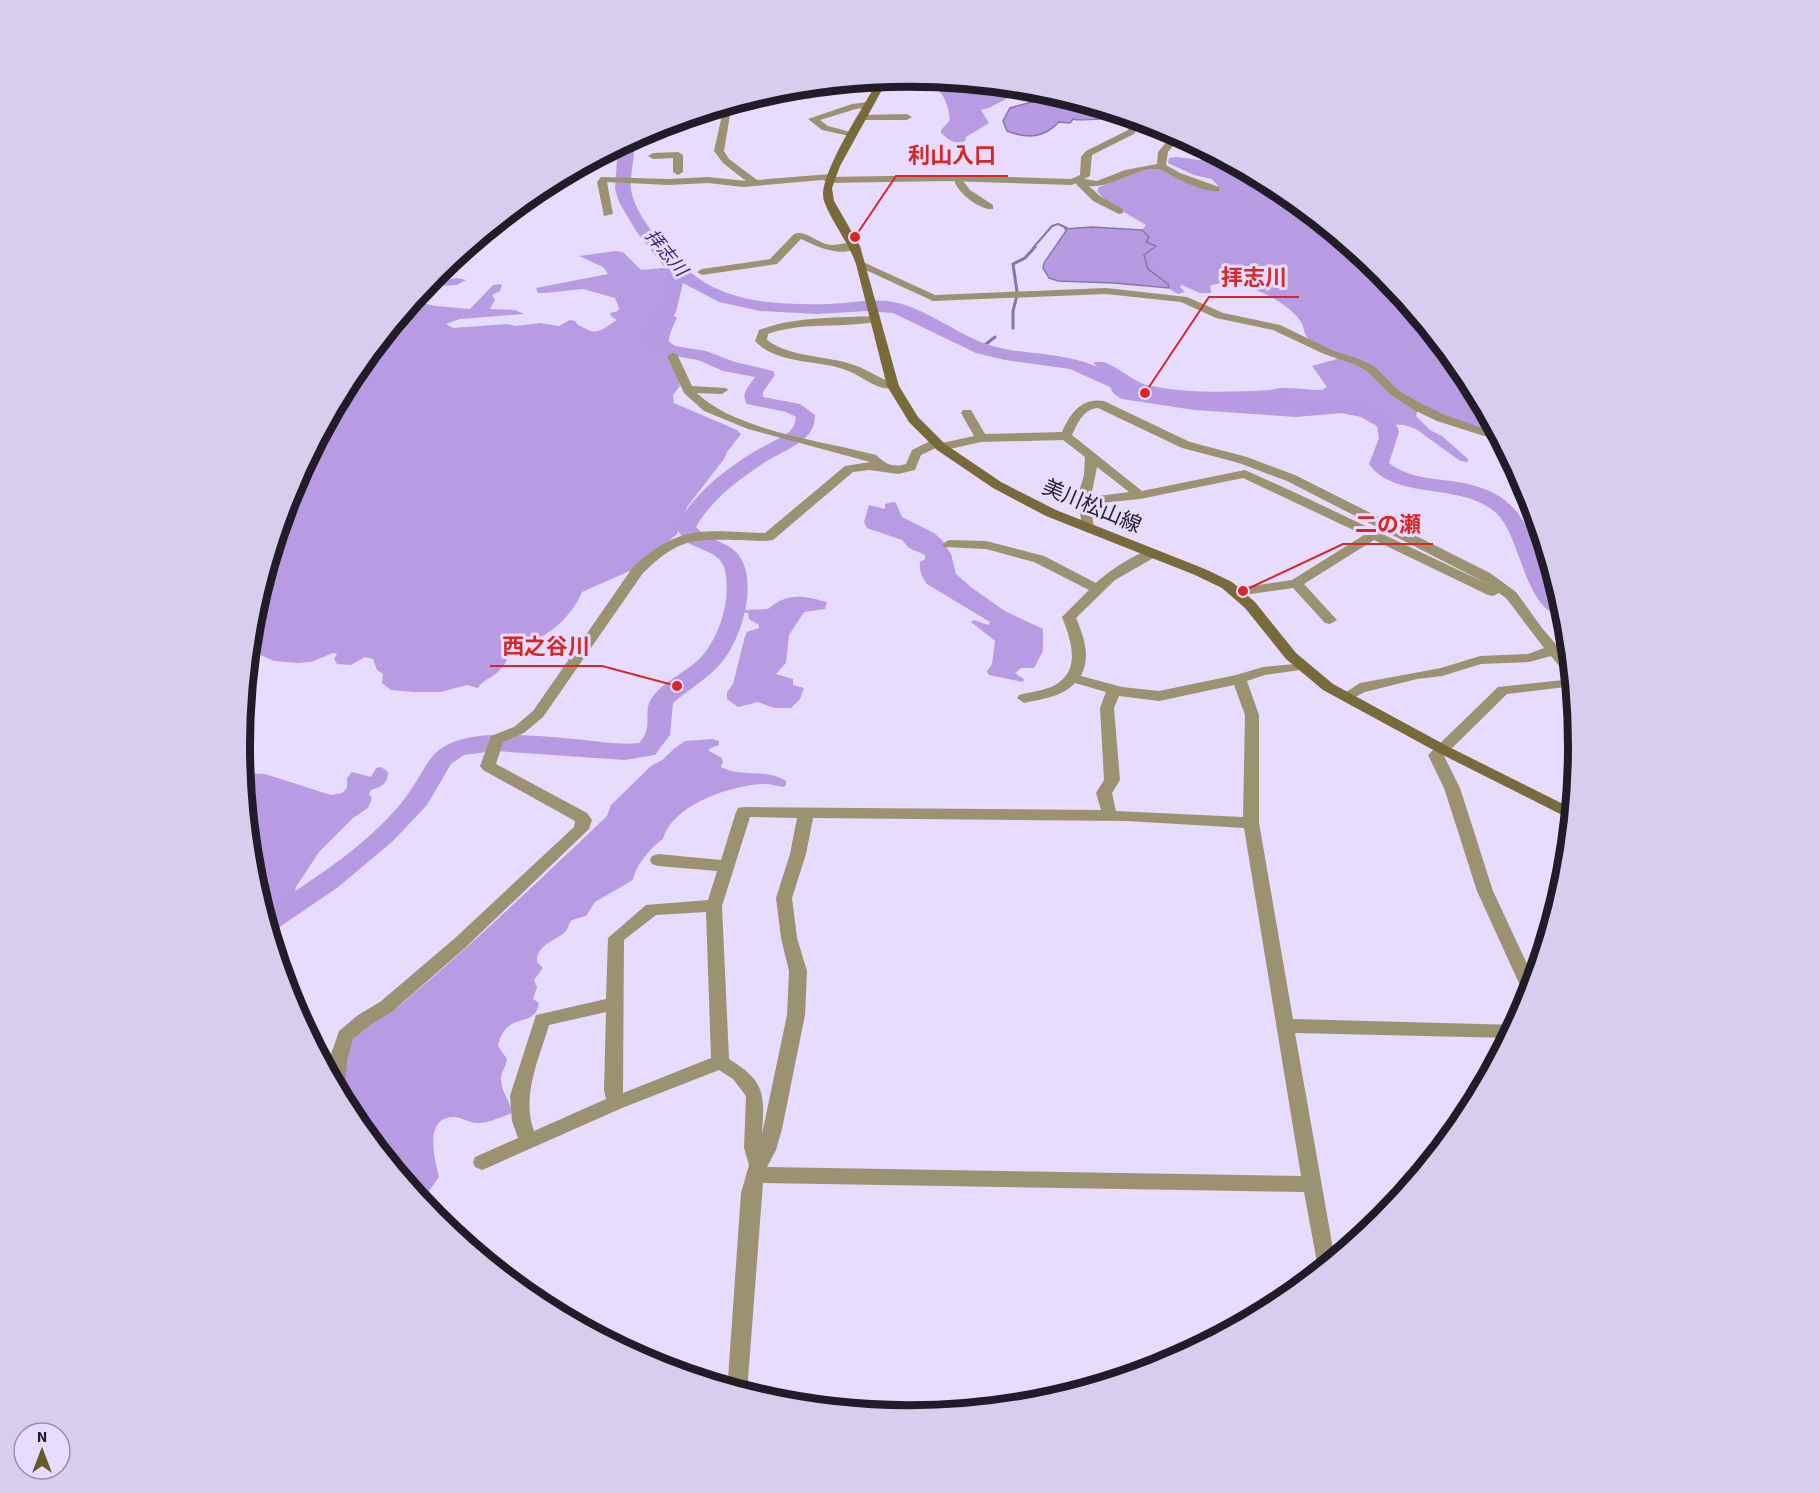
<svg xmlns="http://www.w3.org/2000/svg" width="1819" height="1493" font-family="'Source Sans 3','Noto Sans JP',sans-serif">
<rect width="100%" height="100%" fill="#e8dcfe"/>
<g fill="#b79ce3">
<path d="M904,77C912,76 918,80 927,80C957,81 990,84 1022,88V90L989,108L981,110L989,123L966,137L965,141C954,145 949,140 941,133V130L950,120C949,108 944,90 931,86L925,88L902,86L900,82Z"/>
<path d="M1177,157L1199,160L1221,157L1282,190L1384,273L1467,375L1500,437L1426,408L1417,412L1416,416L1430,430L1442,436L1468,459V462L1460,461L1416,429L1404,425L1371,423L1360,415L1343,413L1296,417L1194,410L1122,399C1111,393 1110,389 1109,377L1093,363C1109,356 1129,381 1147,385C1187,394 1230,392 1271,390C1276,389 1280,387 1285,388C1297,388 1309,390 1322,390L1327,387L1312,366L1337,359L1339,353C1329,349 1317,345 1309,339C1303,334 1305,328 1301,322C1287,300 1235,275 1210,286L1211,293H1200L1182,285L1180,287L1185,292L1178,294L1171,290L1168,284L1149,272L1144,255L1155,246L1146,242L1142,230L1146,225L1105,201L1097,191L1099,187C1119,180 1137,168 1160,169L1216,191L1219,187L1212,179L1194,175L1168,163L1169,158Z"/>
<path d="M616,251L623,252L641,270L663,268L671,270L667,311L677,318C659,353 674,353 680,386L673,395L674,403L737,430L741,434L727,452L724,459L687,507L677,534L632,570L582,592C574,613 549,638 527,642C522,652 511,649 504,657L507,660C504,665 498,673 494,675C487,680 482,681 478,688L467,685L441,692H413L391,690L382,683L383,674L377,670L373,659L365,657L351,665L337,664L334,659L337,654L333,653L311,662L297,663L274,661L258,654L248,661L252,615L291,490L353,374L436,272L439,270L446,273L438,277L440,281L457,278L466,280L457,285L439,286L436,290L418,298L416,302L436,306L470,309L493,285L502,284L500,291L492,295L495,300L490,309L515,310L524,314L460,319L446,324L453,328L507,324L516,326L540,323L559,326L570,320L575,321C578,326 581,326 586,329C599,336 606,326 617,320L611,316L610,313L618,311L619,308L615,298L583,289L545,293H538L536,288L608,274L603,267L579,256Z"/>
<path d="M893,502L896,503L902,517L934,533L942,540L951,554L956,574L972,588L1005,611L1043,629V651L1034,668H1021L1015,673L1024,679L1023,682L989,675L987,671L992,664L995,641L971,622L974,620L988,625L990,622L927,584C922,577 919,571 920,562L925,559V555L909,548L902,540L867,528L864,522L869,505L885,509V504Z"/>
<path d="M705,540C713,540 720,543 727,548C756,568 735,587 744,610L768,609C788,592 803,596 827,602L825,609L804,612L789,635L786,663L776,674L793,679V685L804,688L800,699L791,708H774L758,702L738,707L727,699V692L733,684L745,636L747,632L759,628V625L749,619L748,613C742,612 734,612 729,609C722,602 738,576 724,558C719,552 710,548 704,544Z"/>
<path d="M712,739L719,741V745L709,749V751L722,758L723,762L721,767C742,778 766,768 786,781V785L783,787C777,786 771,784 765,784C732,785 673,804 663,839C651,847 636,865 633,880L595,902L586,916L572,920C568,924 569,928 565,932C554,942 536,945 537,962L543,968L534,980L537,987L533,999L539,1003C535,1030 506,1009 498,1046L507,1059C506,1067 501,1072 501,1079C501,1092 510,1100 512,1113C501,1117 487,1124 476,1123C467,1122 462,1117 453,1117C423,1118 435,1160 439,1177L421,1202L352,1118C340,1096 340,1056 356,1035C364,1023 378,1021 390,1013C400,1007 409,997 418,990C483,934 545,875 607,816L611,805L651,766L662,760L675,748L685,741Z"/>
<path d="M381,767L388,772C388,784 381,787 371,790L369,794L372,798L368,808L353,818L319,852L296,887L291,910L268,927L252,877L242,773L265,774L331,795L342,793L347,788V778L352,772L371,777L376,768Z"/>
</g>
<g fill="#b69be2" stroke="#8975aa" stroke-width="1.5">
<path d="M1057,95L1085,103L1084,108L1096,113L1117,116C1112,119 1079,121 1073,119L1070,123L1059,122C1044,138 1028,139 1007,131L1003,121L1010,108Z"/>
<polygon points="1092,227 1142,230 1149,237 1146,242 1156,246 1144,255 1148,269 1168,284 1169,288 1114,283 1058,281 1049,278 1043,268 1044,263 1066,231 1065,229"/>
</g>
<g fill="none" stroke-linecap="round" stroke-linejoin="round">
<polyline stroke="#8975aa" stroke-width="2" points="1033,248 1052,226 1058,224 1067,228"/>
<g stroke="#8975aa" stroke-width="3">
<polyline points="1017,292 1013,264 1025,258 1035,247"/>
<polyline points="1013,328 1013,311 1017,295"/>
<polyline points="981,348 995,337"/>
</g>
<path fill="#b69be2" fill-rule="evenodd" d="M631,139C638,154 629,173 631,189C634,217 675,262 698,278C734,304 786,305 829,304C849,303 868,299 888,301C922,306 951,330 983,343C1013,354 1046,352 1077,360C1094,364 1107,372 1123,379C1142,388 1163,391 1184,393C1221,395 1257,396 1293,398C1320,400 1348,399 1374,409C1386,413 1396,419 1399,432L1389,463C1411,480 1438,478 1464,483C1522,495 1527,528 1548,576C1554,591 1563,601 1567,617C1523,615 1523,536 1495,512C1461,482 1395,501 1369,464L1379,438L1377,426L1361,417L1337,412L1188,404L1150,399L1112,388L1070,369L1005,360L976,353L893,313L867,311L817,314L760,311L719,302L683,283L676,312L660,335L675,346L706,351L735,362L773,371L775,375L763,392V397L800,404L815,415C815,423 813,430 807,436C796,447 780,453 767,461C740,478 712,499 696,527C707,540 727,541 738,554C759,581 742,638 722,662C709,678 689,689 673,703L670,735L655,755L625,760L494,751L464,755L451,764L427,805L393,841L337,888L275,930L269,932L263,912C311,881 378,839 410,791C429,764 430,746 467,738C497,731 553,737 585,740C603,742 621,745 639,743C655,726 641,711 653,696C664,682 683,673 696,662C719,642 733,597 724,567C719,552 699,550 687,542C682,538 679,532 676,527C693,495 721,472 752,453C764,446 777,440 789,432L794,426L796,417L786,412L747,404C740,394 749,386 755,377L723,371L698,360L664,354L654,349L641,335L661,305L667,270L636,231L619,202L615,189L618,146Z"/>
<g fill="#9b9271" fill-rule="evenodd">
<polygon points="868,102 873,105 871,107 856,109 820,120 828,126 854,133 854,137 822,130 808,119 852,104"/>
<polygon points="732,103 724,151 729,159 757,180 830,174 833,175 833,179 743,187 708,183 668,185 607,182 613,214 604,216 597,182 601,177 668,179 708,177 746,181 723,163 714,151 724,106"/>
<polygon points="860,115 907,114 912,117 907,120 857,120 857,116"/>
<path d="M1175,132L1181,136L1168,152L1166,165L1180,173L1219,187V191C1207,193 1186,183 1175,177C1169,175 1164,170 1158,169C1133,168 1113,188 1089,186L1101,197L1123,209V213L1119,214L1093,201L1073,181L1078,178L1097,181L1125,170L1157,164L1158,152Z"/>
<polygon points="678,152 683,155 683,172 678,175 673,172 673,158 653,159 648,156 653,153"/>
<path d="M954,177H960L970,190L993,205V209C980,211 953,190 954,177Z"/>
<path d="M798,233C810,233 819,244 831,245C841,245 852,240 860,246C843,259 818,247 801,239L777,264L702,275L697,272L702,269L770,259L794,234Z"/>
<polygon points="861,261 935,295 1106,288 1187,297 1223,313 1280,325 1332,350 1364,361 1375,367 1399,391 1422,404 1445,415 1499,434 1503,442 1437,421 1414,410 1391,395 1367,371 1356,365 1324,354 1273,330 1216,318 1181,302 1106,294 933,301 857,266 856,264"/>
<path d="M876,316L880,317V321C843,329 804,321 768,334L767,340C791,358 826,355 854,365C869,370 881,380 897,384V388C881,392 867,380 853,373C824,358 779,367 755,341L759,330C796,316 837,318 876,316Z"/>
<path d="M673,353L677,354L692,386L726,388L728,390L722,394L697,393C736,431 824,441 876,455C886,464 892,468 906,464L912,450L932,440H940L942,443L974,436L961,413L963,410H971L985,434L1062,432C1070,414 1081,397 1104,401L1190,442L1247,457L1295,475L1490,573L1516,592L1542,628L1571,662L1574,686L1507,694L1444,756L1460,788L1493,891L1535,981L1530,998L1523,992L1477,891L1444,788L1428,755L1498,687L1563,680L1560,667L1551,656L1529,662L1481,664L1442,676L1417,679L1365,692L1345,702L1338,697L1360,683L1441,668L1480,656L1528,654L1544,648L1506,598L1499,593L1493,596L1488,595L1374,540L1304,584L1337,620L1330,624L1325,623L1293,588L1237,596L1230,592L1237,588L1292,580L1364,535L1243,478L1140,499L1091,504L1094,529L1088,533L1082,529L1078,495L1084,475L1085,457L1063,440L981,442L941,451L936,448L921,455L915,470L898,474L869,470L853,472L773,540C762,542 750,540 740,540C692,539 679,538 643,573L543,717L524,733L503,742L496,764L587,813L592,820L589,829L466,947L392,1012L370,1025L353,1039L347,1060L345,1088L339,1094L328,1073L329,1060L339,1031L358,1015L380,1002L454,939L574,827L575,821L483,770L480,766L491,736L514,727L533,711L633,567C680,523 705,531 765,533L845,466L870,462L748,429L704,411L684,393L667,356ZM1098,408L1182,448L1239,463L1287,481L1488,584L1296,493L1245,470L1142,491L1072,435C1078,423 1083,409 1098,408ZM1097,467L1129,492L1091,497Z"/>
<path d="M949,540L986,541L1044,556L1096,583C1106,573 1143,547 1157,550L1159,553L1157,556L1115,580L1076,618C1084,637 1091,656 1081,676L1122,687L1159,691L1236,675L1263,667L1307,663L1309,666L1307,669L1265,675L1247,681L1259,715V823L1293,1019L1517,1025L1510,1038L1295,1033L1335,1260L1319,1273L1304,1192L763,1183L748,1379L750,1395L730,1389L728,1379L741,1193L749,1165L744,1148L746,1096L733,1079L719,1070L622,1108L489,1167L482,1170L475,1167L473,1162L475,1157L518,1138L512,1121L510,1096L536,1015L606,999L608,938L646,905L708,900L717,871L658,866L652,864L650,860L652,856L658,854L721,860L736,812L738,808L744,807L1101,810L1096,793L1104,780L1100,708L1106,692L1075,683C1062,697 1042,699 1024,703L1017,698L1019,695C1030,692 1041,691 1051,687C1082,673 1072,642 1062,617L1089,590L1034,562L986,549L944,547L942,544ZM1234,685L1245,715L1243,817L1116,811L1112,793L1120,780L1114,708L1119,696L1159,701ZM750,817L797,818L790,854L776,898L781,938L789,971L787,1015L762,1134C765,1094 765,1081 729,1059L722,906ZM813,818L1127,821L1244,828L1301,1176L767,1167L776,1150L782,1129L805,1015L807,971L797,938L792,898L806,854ZM706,912L711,1058L623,1093L624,940L656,915ZM606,1012L604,1090L606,1099L534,1131C521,1096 539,1059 549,1025Z"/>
</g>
<polygon fill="#9b9271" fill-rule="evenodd" points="1135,118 1143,120 1134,134 1092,155 1090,176 1072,185 947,181 828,183 823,180 828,177 947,175 1071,179 1080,175 1081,157 1086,151 1128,130"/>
<path fill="#786b39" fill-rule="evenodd" d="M879,79H888L840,166L832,188L834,201L860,246L899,386L918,417L945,444L1001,482L1056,510L1205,569L1232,582L1255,602L1296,653L1333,684L1447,746L1573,809L1572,820L1437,752L1323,690L1286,659L1245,608L1222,588L1195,575L1046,516L993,488L937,450L909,422L887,386L856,264C848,241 832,223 824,201C816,178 866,103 879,79Z"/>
</g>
<g text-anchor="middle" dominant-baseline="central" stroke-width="6" stroke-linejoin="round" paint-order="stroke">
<g font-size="18" font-style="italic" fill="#421b6d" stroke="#e8dcfe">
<text transform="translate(666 253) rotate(50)">拝志川</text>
</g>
<g font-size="21" fill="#211c28" stroke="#e8dcfe">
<text transform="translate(1092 506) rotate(23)">美川松山線</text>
</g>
</g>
<path d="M0 0H1819V1493H0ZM250 746a659 659 0 1 1 1318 0a659 659 0 1 1-1318 0Z" fill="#d8cded" fill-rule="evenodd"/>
<path fill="none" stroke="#211c28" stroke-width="8" d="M250 746a659 659 0 1 1 1318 0a659 659 0 1 1-1318 0Z"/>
<path fill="none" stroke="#d62828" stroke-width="2" d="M855 237L896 176H1008M1145 393L1209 297H1299M1243 591L1343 544H1433M677 686L602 666H490"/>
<g fill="#d62828" stroke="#e8dcfe" stroke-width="2">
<circle cx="855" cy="237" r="6"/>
<circle cx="1145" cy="393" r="6"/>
<circle cx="1243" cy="591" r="6"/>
<circle cx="677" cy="686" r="6"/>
</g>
<g font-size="22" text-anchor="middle" font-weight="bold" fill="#d62828" stroke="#e8dcfe" stroke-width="6" stroke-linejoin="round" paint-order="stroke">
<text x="952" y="163">利山入口</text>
<text x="1254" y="285">拝志川</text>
<text x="1388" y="532">二の瀬</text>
<text x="546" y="654">西之谷川</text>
</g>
<g transform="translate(42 1451)"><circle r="28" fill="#e8dcfe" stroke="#988fa8" stroke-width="1.5"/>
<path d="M0-4.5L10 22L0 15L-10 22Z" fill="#685b28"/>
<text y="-9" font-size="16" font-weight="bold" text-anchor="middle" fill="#211c28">N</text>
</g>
</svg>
